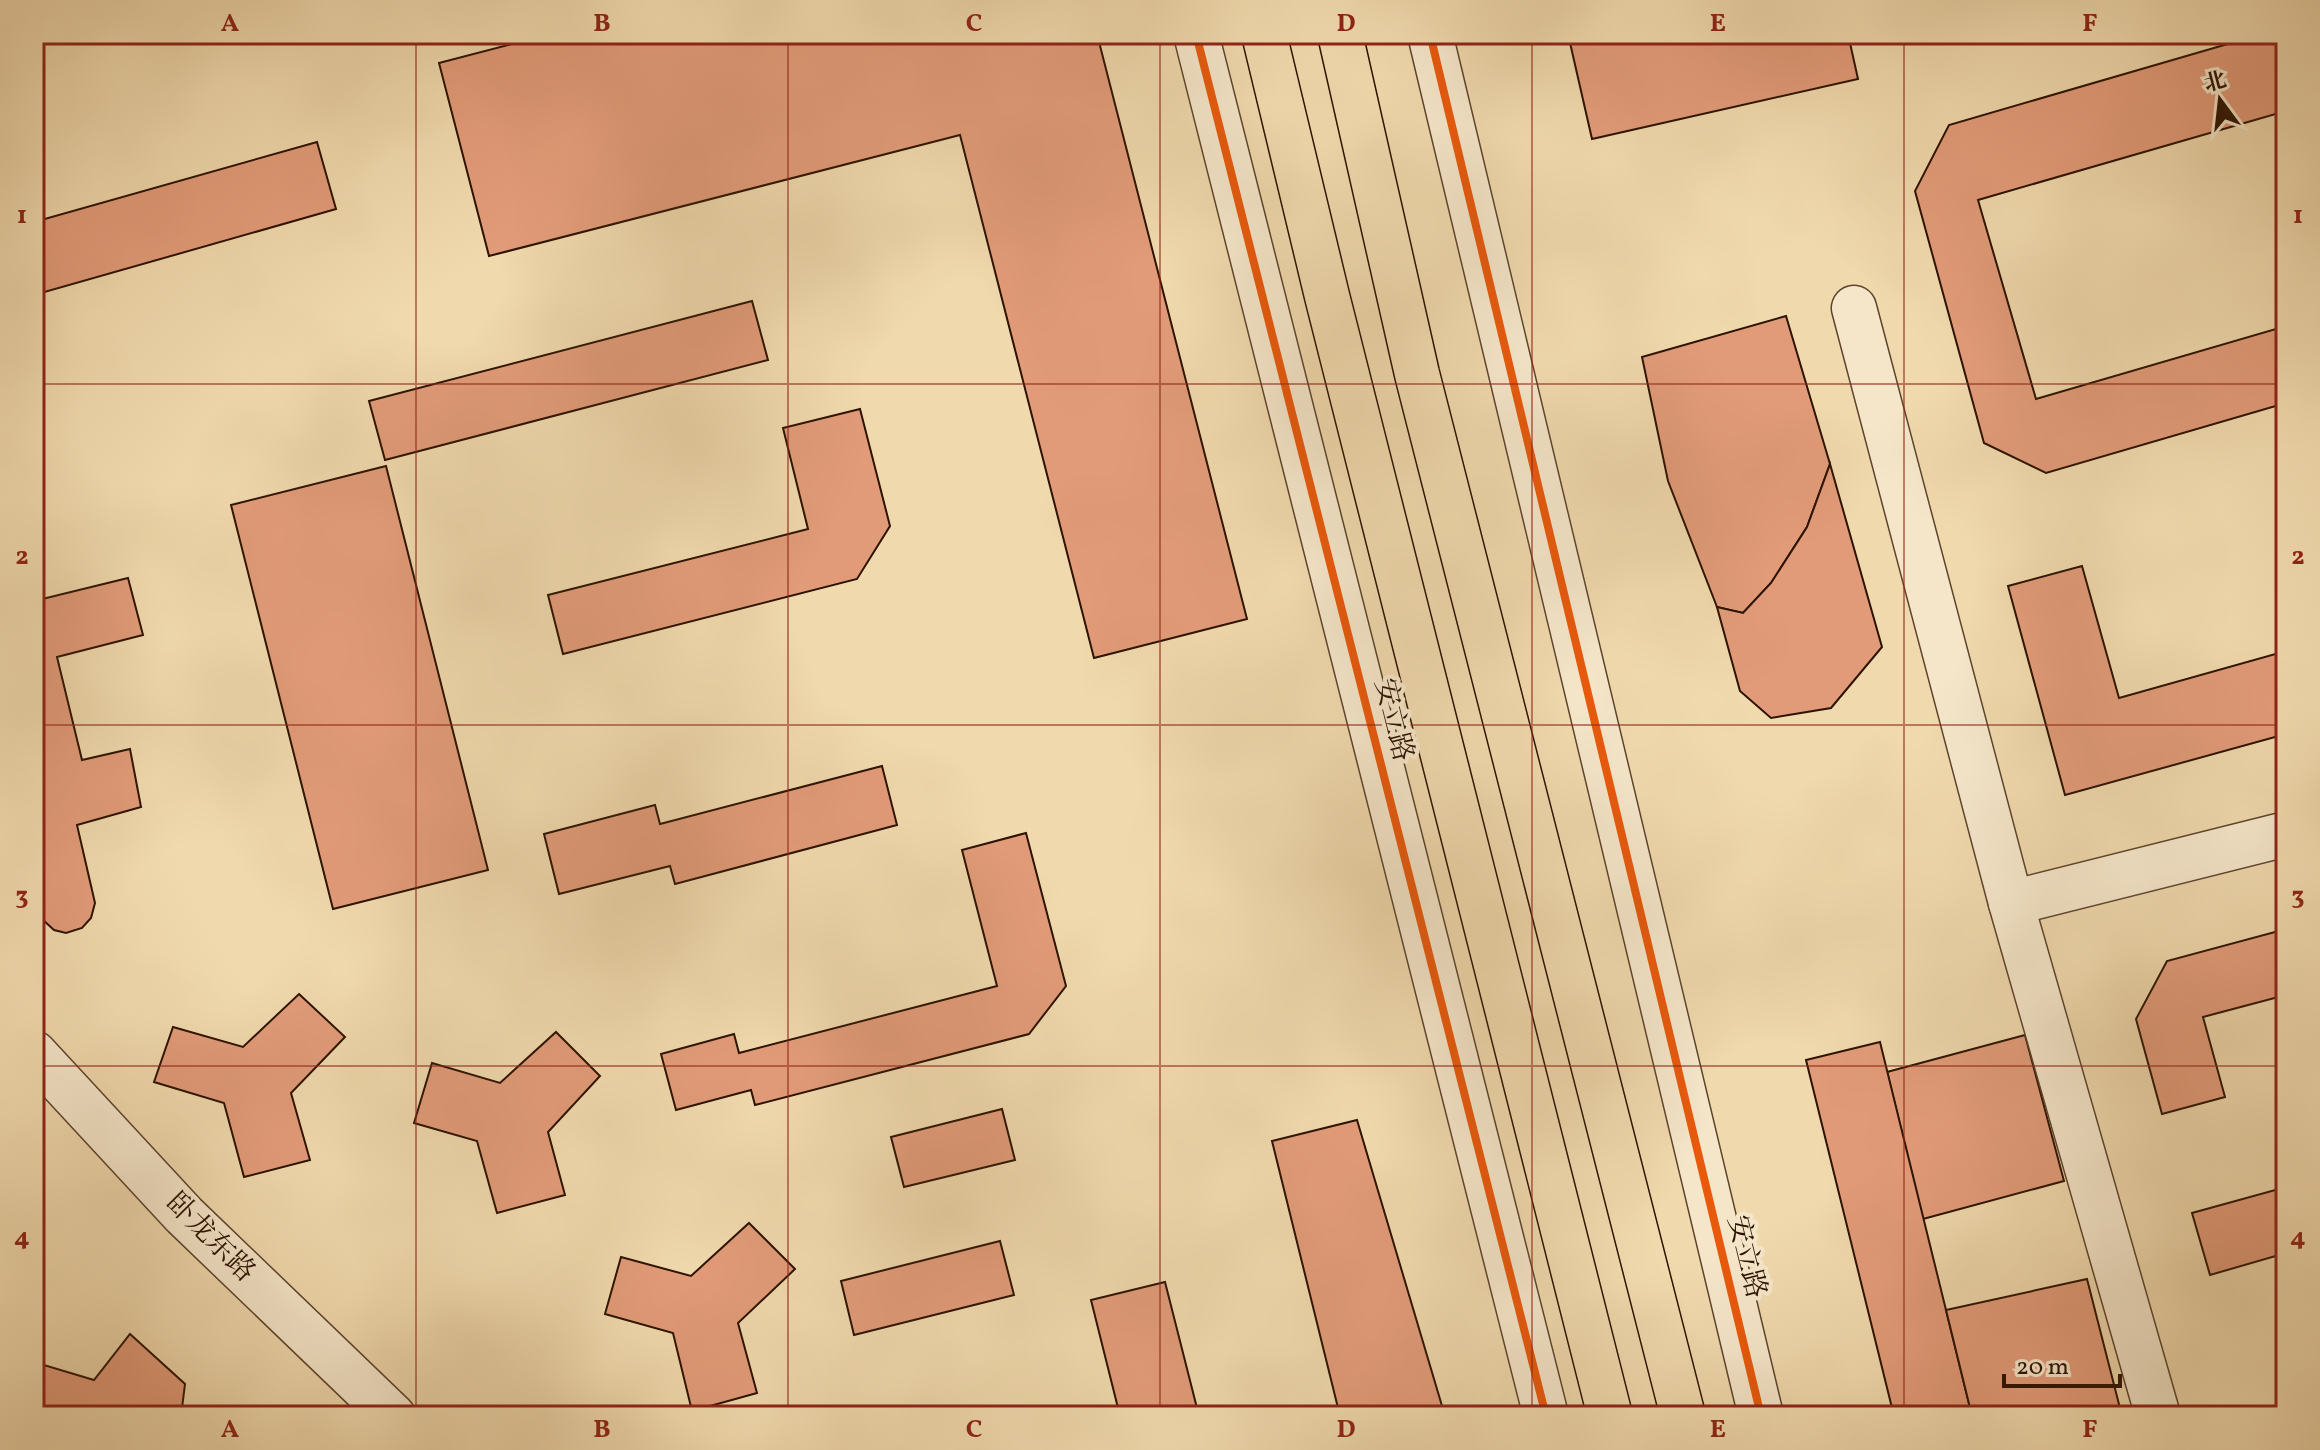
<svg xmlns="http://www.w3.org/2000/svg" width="2320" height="1450" font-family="Vollkorn,'Noto Serif SC',serif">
<rect width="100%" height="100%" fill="#f0d9ad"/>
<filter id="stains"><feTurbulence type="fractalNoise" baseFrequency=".0025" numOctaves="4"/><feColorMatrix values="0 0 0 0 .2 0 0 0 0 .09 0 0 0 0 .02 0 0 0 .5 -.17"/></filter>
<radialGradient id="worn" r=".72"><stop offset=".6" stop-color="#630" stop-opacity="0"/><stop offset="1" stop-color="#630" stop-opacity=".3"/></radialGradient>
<g fill="#e29b79" stroke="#2c1302" stroke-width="2">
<polygon points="550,34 1097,34 1247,619 1094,658 960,135 489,256 439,63"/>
<polygon points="1568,34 1848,34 1858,79 1592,139"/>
<polygon points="2262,34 2286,34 2286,111 1978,200 2036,399 2286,326 2286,403 2046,473 1984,443 1915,191 1949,125"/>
<polygon points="317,142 336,209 34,295 34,222"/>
<polygon points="752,301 768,360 385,460 369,401"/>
<polygon points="1786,316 1830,464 1807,527 1771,583 1743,613 1717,607 1668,481 1642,357"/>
<polygon points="860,409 890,526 857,579 563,654 548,595 808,529 783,428"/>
<polygon points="1830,464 1882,647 1831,708 1771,718 1740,691 1717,607 1743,613 1771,583 1807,527"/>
<polygon points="386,466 488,870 333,909 231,505"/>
<polygon points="2082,566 2119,698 2286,651 2286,734 2065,795 2008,586"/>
<polygon points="128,578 143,635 57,657 82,760 130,749 141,807 77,825 95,903 91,918 82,928 66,933 54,930 42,919 34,889 34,601"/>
<polygon points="882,766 897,825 675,884 670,866 559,894 544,834 655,805 660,824"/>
<polygon points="1026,833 1066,986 1029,1034 755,1105 751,1090 676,1110 661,1054 734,1034 739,1053 997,986 962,850"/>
<polygon points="2286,929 2286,995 2203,1017 2225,1097 2162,1114 2136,1019 2167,961"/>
<polygon points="299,994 345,1037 291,1093 310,1160 244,1177 224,1103 154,1082 173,1027 243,1047"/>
<polygon points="556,1032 600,1076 548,1132 565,1195 497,1213 477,1141 414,1123 432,1063 500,1083"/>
<polygon points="2025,1035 2064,1181 1923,1219 1887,1072"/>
<polygon points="1880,1042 1946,1310 1972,1416 1894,1416 1806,1060"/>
<polygon points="1002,1109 1015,1160 904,1187 891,1137"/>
<polygon points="1357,1120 1445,1416 1340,1416 1272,1141"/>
<polygon points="2286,1187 2286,1253 2210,1275 2192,1213"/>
<polygon points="749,1223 795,1269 738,1323 757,1393 692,1411 673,1333 605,1314 621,1257 691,1276"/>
<polygon points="1000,1241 1014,1295 854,1335 841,1281"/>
<polygon points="2087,1279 2122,1416 1972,1416 1946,1310"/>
<polygon points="1165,1282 1199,1416 1120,1416 1091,1300"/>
<polygon points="130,1334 185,1384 181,1416 34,1416 34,1362 94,1380"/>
</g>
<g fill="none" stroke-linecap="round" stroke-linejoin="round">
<g stroke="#5d442d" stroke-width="47">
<g id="minor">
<polyline points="1196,34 1546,1416"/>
<polyline points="1430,34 1761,1416"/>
<polyline points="1854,308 2011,903 2158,1416"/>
<polyline points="2011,903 2286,834"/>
<polyline points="34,1053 184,1215 393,1416"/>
</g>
</g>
<g stroke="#2c1302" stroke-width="47">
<g id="major">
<polyline points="1264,34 1327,296 1610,1416"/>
<polyline points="1340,34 1417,374 1683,1416"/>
</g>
</g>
<use href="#minor" stroke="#f5e6ca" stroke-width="44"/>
<use href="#major" stroke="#f0d9ad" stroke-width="44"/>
<g stroke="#f5e6ca" stroke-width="13">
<g id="cycleway">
<polyline points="1196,34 1546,1416"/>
<polyline points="1430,34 1761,1416"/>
</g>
</g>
<use href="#cycleway" stroke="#e8590c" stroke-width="8"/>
</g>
<path fill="none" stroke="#8f2418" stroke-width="2" stroke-opacity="0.55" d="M416,34V1416M788,34V1416M1160,34V1416M1532,34V1416M1904,34V1416M34,384H2286M34,725H2286M34,1066H2286"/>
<g text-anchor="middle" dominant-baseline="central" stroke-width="8" stroke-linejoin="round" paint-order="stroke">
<g font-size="28" fill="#2c1302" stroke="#f5e6ca">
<text transform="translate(1393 720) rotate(76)">安立路</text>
<text transform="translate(210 1238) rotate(45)">卧龙东路</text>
<text transform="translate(1746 1257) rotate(76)">安立路</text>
</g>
</g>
<rect width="2320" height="1450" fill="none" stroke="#f0d9ad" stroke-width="88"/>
<g transform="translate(2220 100) rotate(345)" stroke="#f5e6ca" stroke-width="6" paint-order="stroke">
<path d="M0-6L14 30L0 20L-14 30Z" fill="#2c1302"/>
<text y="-12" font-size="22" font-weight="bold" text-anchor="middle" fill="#2c1302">北</text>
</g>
<path d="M2004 1374v12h116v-12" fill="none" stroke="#2c1302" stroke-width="4"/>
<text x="2016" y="1374" font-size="24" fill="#2c1302" stroke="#f5e6ca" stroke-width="6" paint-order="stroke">20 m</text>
<rect x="44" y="44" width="2232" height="1362" fill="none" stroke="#8f2418" stroke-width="3"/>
<g font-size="26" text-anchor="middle" font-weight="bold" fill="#8f2418">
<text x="230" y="31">A</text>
<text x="602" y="31">B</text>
<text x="974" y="31">C</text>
<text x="1346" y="31">D</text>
<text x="1718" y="31">E</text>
<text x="2090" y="31">F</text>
<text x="22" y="223">1</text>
<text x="2298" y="223">1</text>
<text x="22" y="564">2</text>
<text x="2298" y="564">2</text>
<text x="22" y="904">3</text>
<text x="2298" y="904">3</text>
<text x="22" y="1245">4</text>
<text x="2298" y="1245">4</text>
<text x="230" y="1437">A</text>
<text x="602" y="1437">B</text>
<text x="974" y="1437">C</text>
<text x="1346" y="1437">D</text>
<text x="1718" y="1437">E</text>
<text x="2090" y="1437">F</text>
</g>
<rect width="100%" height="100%" filter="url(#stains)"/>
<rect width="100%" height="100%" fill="url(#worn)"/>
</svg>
